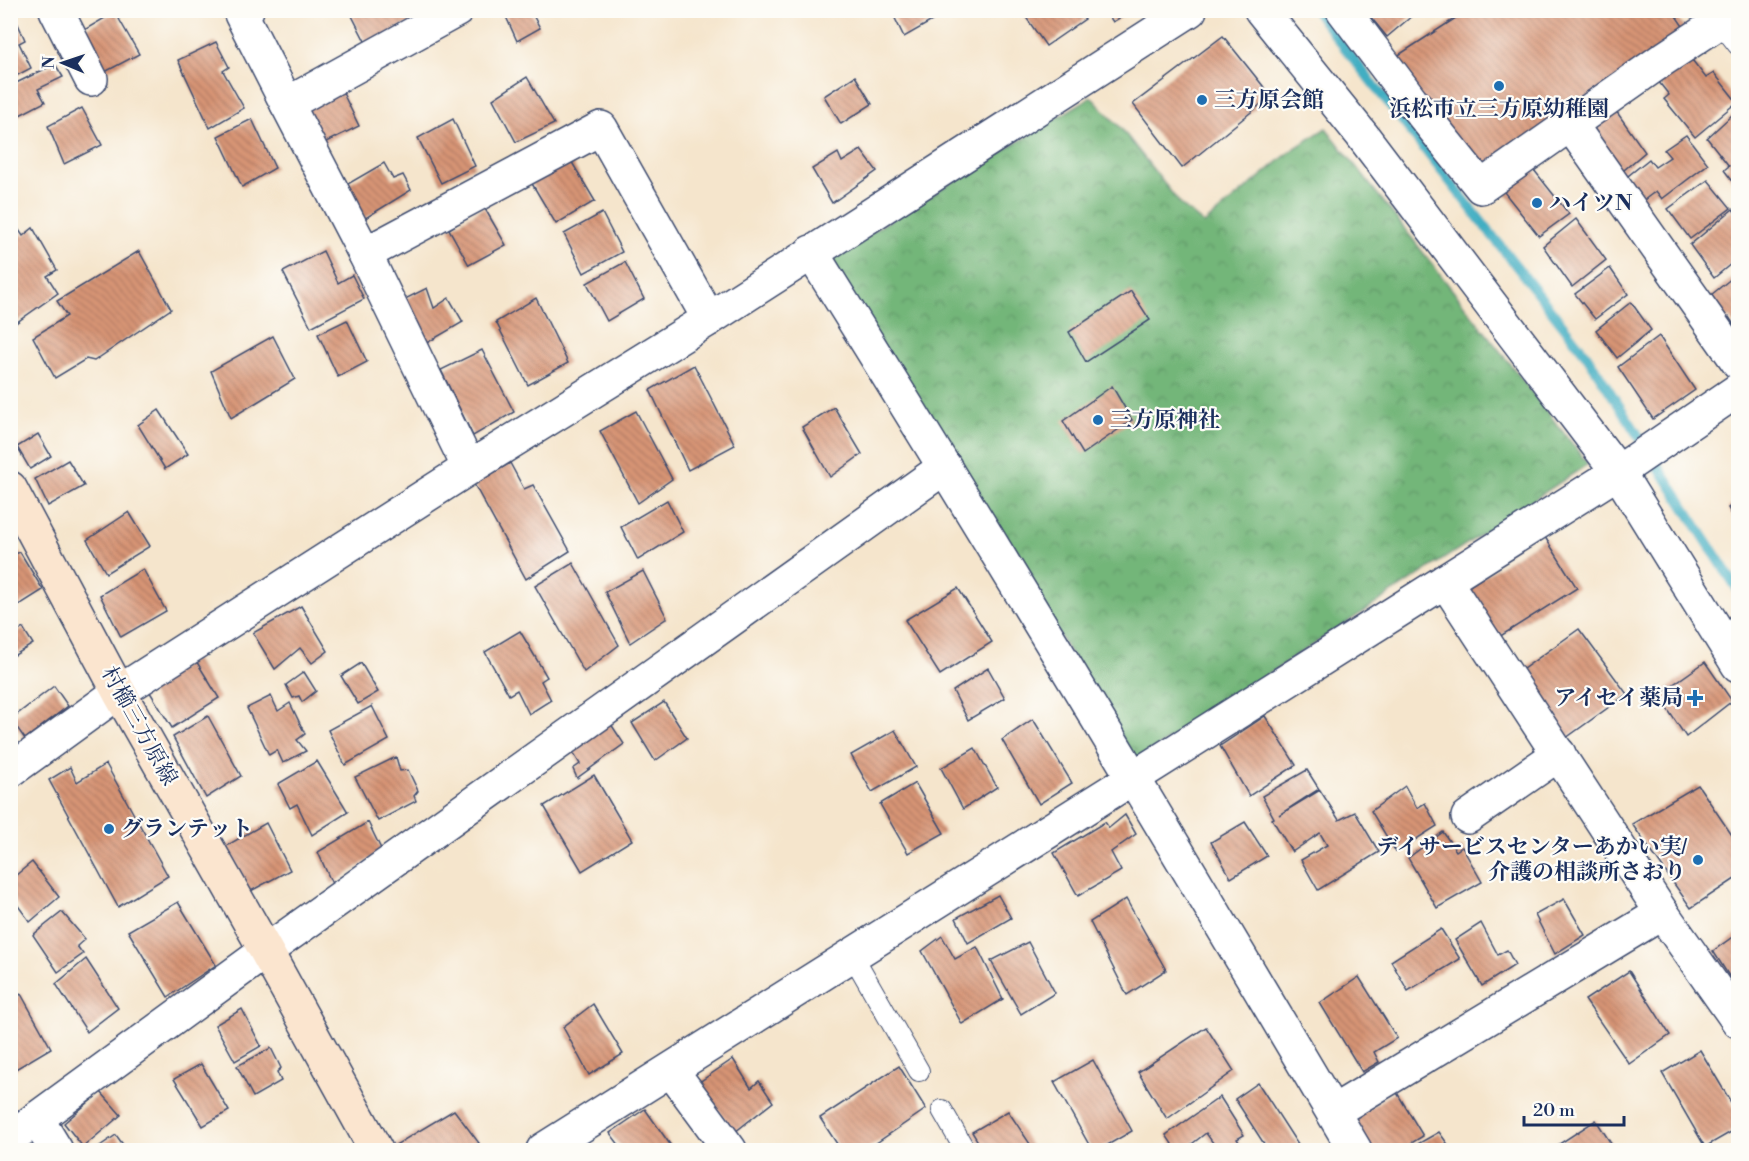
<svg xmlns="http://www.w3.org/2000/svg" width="1749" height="1161" font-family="'Libre Bodoni','Noto Serif JP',serif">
<defs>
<pattern id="forest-crowns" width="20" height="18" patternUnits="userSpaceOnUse" patternTransform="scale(1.5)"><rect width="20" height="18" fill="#73b679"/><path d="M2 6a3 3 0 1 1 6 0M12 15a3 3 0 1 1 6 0" fill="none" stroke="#5e9466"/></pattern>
<pattern id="building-back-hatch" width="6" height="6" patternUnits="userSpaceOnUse" patternTransform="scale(1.5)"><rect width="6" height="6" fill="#d79475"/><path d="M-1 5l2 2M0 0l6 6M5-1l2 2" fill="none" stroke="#ae7963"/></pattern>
</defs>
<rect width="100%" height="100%" fill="#fdfcf7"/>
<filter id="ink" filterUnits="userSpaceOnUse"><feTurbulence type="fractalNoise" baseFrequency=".0167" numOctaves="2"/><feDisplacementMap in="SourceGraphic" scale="12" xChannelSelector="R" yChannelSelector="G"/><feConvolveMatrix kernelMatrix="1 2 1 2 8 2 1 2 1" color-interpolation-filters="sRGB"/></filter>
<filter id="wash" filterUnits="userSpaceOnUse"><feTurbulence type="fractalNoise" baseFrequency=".008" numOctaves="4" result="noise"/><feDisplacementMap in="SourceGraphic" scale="24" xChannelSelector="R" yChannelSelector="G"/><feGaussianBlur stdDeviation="1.35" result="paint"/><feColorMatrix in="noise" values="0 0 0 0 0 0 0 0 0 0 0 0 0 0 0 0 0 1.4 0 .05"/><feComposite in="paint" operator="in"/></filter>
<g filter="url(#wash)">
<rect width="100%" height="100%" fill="#f5e5cc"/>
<polygon fill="url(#forest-crowns)" stroke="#47726c" stroke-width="1.5" points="1091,97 1120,127 1181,205 1204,224 1292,150 1326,128 1588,464 1136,761 829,258"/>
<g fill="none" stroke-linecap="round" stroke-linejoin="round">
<polyline stroke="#43aec2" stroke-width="10" points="1315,10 1587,356 1738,590"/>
</g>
<g id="blocks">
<g fill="url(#building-back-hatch)">
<polygon points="349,10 407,10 413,21 367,45"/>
<polygon points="503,10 530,10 540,28 517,41"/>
<polygon points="891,10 935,10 939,17 904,37"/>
<polygon points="1032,10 1079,10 1085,19 1046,46 1025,16"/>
<polygon points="1105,10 1132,10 1113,22"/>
<polygon points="1365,10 1419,10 1387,37"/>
<polygon points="1468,10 1672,10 1689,35 1482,176 1391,60"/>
<polygon points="115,12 139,54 103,73 79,33"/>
<polygon points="18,24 25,40 19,43 31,68 10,79 10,29"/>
<polygon points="1223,36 1271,96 1182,168 1133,104"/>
<polygon points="216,42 229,67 223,71 244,108 210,128 178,60"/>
<polygon points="1686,52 1706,78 1714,73 1737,102 1695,137 1664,99 1669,95 1654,76"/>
<polygon points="55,64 63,77 38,89 45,102 12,119 10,86"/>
<polygon points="855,76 872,104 841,124 824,96"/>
<polygon points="527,77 554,124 516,142 493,99"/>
<polygon points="342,91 359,126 322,144 305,109"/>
<polygon points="82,108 102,145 64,164 48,126"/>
<polygon points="1614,108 1645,152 1618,175 1590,128"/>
<polygon points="1732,115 1738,123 1738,188 1724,170 1729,166 1707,138"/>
<polygon points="252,119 275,168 242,187 218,136"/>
<polygon points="453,119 475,166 441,183 418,138"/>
<polygon points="1686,135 1708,164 1662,199 1656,191 1640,203 1623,180 1649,159 1655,167 1670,157 1664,150"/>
<polygon points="861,150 877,171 832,203 812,169 838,153 842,162"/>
<polygon points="570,159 595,201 556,224 531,182"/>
<polygon points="384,163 393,179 403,175 411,190 364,219 346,185"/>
<polygon points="1534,170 1569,214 1539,236 1504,192"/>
<polygon points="1708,180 1731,208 1690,239 1668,209"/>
<polygon points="484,207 506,245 469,265 449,229"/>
<polygon points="1733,209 1738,216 1738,258 1714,278 1690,245"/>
<polygon points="602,213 622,252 584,273 564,234"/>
<polygon points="1576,219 1606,260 1572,287 1543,246"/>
<polygon points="12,220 23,236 33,228 57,270 47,276 58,293 10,327 10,221"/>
<polygon points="139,251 171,309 94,361 86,359 55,378 33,337 67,316 57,301"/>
<polygon points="323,251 338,283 352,275 364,299 311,327 283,272"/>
<polygon points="625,262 644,299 607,321 587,283"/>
<polygon points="1610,268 1628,294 1595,319 1575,294"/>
<polygon points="1738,273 1738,331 1729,317 1723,321 1706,299"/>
<polygon points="427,288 434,308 449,298 463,322 425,344 403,300"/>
<polygon points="1131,291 1150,320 1086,362 1069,332"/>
<polygon points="536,298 568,363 528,385 496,322"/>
<polygon points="1631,302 1651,330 1617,358 1596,330"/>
<polygon points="347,320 367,362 338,377 318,334"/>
<polygon points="273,336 295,379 231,418 211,371"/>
<polygon points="1659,336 1695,390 1653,419 1618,367"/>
<polygon points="482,350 514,412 473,436 441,370"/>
<polygon points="694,365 735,445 688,470 650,390"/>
<polygon points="1112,386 1132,420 1083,454 1063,421"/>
<polygon points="834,407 862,454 830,477 802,427"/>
<polygon points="159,410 188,454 165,469 138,425"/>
<polygon points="636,411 672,479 638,503 600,431"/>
<polygon points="38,434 51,456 30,469 17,447"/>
<polygon points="68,460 84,486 48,506 35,479"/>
<polygon points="510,463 524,489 533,485 570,551 526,579 474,484"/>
<polygon points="667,500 683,532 638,560 621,527"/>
<polygon points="1738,501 1738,525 1728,508"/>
<polygon points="129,512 150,546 106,573 87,540"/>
<polygon points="1545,537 1577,588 1491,642 1460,592"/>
<polygon points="20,552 43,590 10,611 10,556"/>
<polygon points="573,563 619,645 584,672 535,586"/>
<polygon points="143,569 166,611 121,637 100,595"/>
<polygon points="643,571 667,618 630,643 605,592"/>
<polygon points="958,588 992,642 940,675 905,620"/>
<polygon points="301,606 328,651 312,663 300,648 275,669 253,633"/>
<polygon points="23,628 33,644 10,658 10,636"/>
<polygon points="1579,629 1627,694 1566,738 1519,672"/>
<polygon points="520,631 547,677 541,681 551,700 529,714 517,690 509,695 485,652"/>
<polygon points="195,659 219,698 172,728 148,689"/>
<polygon points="1705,662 1732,701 1686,737 1658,695"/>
<polygon points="361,663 378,692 358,704 341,676"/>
<polygon points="988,668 1005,698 968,720 953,691"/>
<polygon points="304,672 316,691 302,702 299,696 293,698 286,685"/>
<polygon points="54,686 68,706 25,739 11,719"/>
<polygon points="271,696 278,711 290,703 305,734 297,740 306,751 283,763 277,750 269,755 247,708"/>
<polygon points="664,702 687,738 655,761 632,723"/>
<polygon points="372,706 389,740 345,765 328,730"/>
<polygon points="208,716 241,776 206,798 173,737"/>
<polygon points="1265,716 1296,765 1249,796 1220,746"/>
<polygon points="607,718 624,744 577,778 573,769 580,764 569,746"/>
<polygon points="1033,719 1072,783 1039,804 1002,740"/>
<polygon points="895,730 916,767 872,792 851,755"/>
<polygon points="975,748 997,787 963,809 941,768"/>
<polygon points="396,757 400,771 408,770 418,791 414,796 416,801 378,821 355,777"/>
<polygon points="317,761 348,812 312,835 297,804 290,808 278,784"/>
<polygon points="106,764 168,876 118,907 49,780 70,767 77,782"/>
<polygon points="1307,770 1319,789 1279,815 1320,790 1339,820 1355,812 1379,852 1318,890 1301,860 1327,845 1320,833 1292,852 1272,819 1274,818 1262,796"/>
<polygon points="594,775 632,840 582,871 544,806"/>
<polygon points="915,783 944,833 908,853 880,804"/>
<polygon points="1698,785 1738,844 1738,877 1691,908 1632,824"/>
<polygon points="1405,786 1417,808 1425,803 1437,826 1396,852 1371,811"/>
<polygon points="1125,815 1136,834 1111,852 1121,871 1078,896 1054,853 1105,822 1109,828"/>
<polygon points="368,822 382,851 332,884 318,852"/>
<polygon points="1245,822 1267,856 1231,878 1211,842"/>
<polygon points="266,823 290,870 249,892 226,846"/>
<polygon points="1443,832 1456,851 1462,847 1482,882 1437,908 1408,858"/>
<polygon points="32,862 59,897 30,922 10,895 10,880"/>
<polygon points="998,895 1011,918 968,943 956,918"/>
<polygon points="1126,899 1166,970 1127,995 1090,922"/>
<polygon points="1564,899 1585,935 1555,954 1535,915"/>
<polygon points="178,902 216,965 168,997 128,931"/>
<polygon points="62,912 85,939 77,946 83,954 58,972 33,935"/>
<polygon points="1481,923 1498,955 1507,950 1515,965 1482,986 1455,940"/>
<polygon points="1441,929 1460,959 1408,991 1391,961"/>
<polygon points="1738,933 1738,990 1713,951"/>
<polygon points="942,936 955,959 977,947 1003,999 962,1024 922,951"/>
<polygon points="1028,942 1055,993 1021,1014 991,961"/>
<polygon points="86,959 118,1008 87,1032 56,984"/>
<polygon points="1629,971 1670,1035 1629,1064 1585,1000"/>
<polygon points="1359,977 1397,1038 1374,1052 1379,1062 1362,1072 1320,1003"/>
<polygon points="21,994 51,1048 14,1070 10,1065 10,1001"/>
<polygon points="593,1004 623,1054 589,1075 563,1027"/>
<polygon points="242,1009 261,1046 235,1061 215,1025"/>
<polygon points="1206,1027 1234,1071 1167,1119 1138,1072"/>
<polygon points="271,1048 281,1068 277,1072 281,1081 253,1097 237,1066"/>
<polygon points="1700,1050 1738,1114 1738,1128 1705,1147 1662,1073"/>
<polygon points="733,1059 751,1088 759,1081 773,1102 735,1132 698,1083"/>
<polygon points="1093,1060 1132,1131 1099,1150 1092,1150 1054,1082"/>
<polygon points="201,1064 229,1111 203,1126 174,1079"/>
<polygon points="899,1066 926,1109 866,1150 841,1150 820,1118"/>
<polygon points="1258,1083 1300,1148 1296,1150 1268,1150 1235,1099"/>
<polygon points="1396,1091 1423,1136 1400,1150 1371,1150 1352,1119"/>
<polygon points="101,1092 121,1115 83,1147 64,1123"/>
<polygon points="1220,1097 1244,1135 1237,1139 1244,1150 1218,1150 1206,1133 1184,1150 1176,1150 1166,1135"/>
<polygon points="645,1109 674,1150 623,1150 610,1133"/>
<polygon points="454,1110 479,1143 470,1150 393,1150 392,1147"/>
<polygon points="1008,1111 1034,1150 983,1150 972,1132"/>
<polygon points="1596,1120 1615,1150 1550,1150"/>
<polygon points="1439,1132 1452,1150 1407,1150"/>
<polygon points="116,1135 127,1150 94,1150"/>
</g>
</g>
</g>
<g filter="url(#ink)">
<use href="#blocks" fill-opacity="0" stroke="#3c4a6e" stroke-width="1.5"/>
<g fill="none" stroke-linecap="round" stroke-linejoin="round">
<g stroke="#3c4a6e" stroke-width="22">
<g id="service">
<polyline points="1720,22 1738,45"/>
<polyline points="853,956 919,1071"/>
<polyline points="942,1110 965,1150"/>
</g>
</g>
<g stroke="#3c4a6e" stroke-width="36">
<g id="minor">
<polyline points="56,10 91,79"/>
<polyline points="247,10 241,14 287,104 457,10"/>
<polyline points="1261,10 1362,135 1618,472 1738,665"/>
<polyline points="1343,10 1411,100 1481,187 1662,60 1738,10"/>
<polyline points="287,104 365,254"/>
<polyline points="1570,124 1738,362"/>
<path d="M811,252C997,549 1177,849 1355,1150"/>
<polyline points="469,468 365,254 601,128 709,319"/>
<polyline points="1445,581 1662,913 1738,1021"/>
<polyline points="10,771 119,692 469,468 709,319 1190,10"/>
<polyline points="1468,817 1559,754"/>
<polyline points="671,1070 730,1150"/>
<polyline points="1333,1112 1662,913"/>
<polyline points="37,1119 56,1150"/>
<polyline points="10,1138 266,951 945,467"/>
<polyline points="543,1150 1618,472 1738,390"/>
</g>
</g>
<g stroke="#3c4a6e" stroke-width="36">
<polyline id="secondary" points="10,488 119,692 266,951 376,1150"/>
</g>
<use href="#service" stroke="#fff" stroke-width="20"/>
<use href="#minor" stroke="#fff" stroke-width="33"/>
<use href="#secondary" stroke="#fbe5cf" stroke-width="33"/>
</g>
</g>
<g fill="#1f6fb2" stroke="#fdfcf7" stroke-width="2">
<circle cx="1499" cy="86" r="6"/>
<circle cx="1202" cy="100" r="6"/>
<circle cx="1537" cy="203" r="6"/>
<circle cx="1098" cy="420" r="6"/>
<path d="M1692 689h6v6h6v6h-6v6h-6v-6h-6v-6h6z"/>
<circle cx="109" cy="829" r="6"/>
<circle cx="1698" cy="860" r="6"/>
</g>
<g text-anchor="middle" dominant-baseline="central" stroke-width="4.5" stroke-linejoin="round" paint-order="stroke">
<g font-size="22" font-weight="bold" fill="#1b2f5e" stroke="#fdfcf7" text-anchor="start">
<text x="1214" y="100">三方原会館</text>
<text x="1499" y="109" text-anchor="middle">浜松市立三方原幼稚園</text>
<text x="1549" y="203">ハイツN</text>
<text x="1110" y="420">三方原神社</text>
<text x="1683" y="698" text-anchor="end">アイセイ薬局</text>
<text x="121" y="829">グランテット</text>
<text x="1686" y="847" text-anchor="end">デイサービスセンターあかい実/<tspan x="1686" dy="25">介護の相談所さおり</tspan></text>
</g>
<g font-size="22" fill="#1b2f5e" stroke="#fdfcf7">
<text transform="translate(139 726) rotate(61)">村櫛三方原線</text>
</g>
</g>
<rect width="1749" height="1161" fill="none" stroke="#fdfcf7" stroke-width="36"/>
<g transform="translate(63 63) rotate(272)" stroke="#fdfcf7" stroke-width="4.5" paint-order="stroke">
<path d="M0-4.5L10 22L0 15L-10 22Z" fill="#1b2f5e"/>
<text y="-9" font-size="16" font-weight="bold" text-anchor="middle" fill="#1b2f5e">N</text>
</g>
<path d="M1524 1116v9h100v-9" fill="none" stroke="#1b2f5e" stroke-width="3"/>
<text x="1533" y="1116" font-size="18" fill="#1b2f5e" stroke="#fdfcf7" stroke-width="4.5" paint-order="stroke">20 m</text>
</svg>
